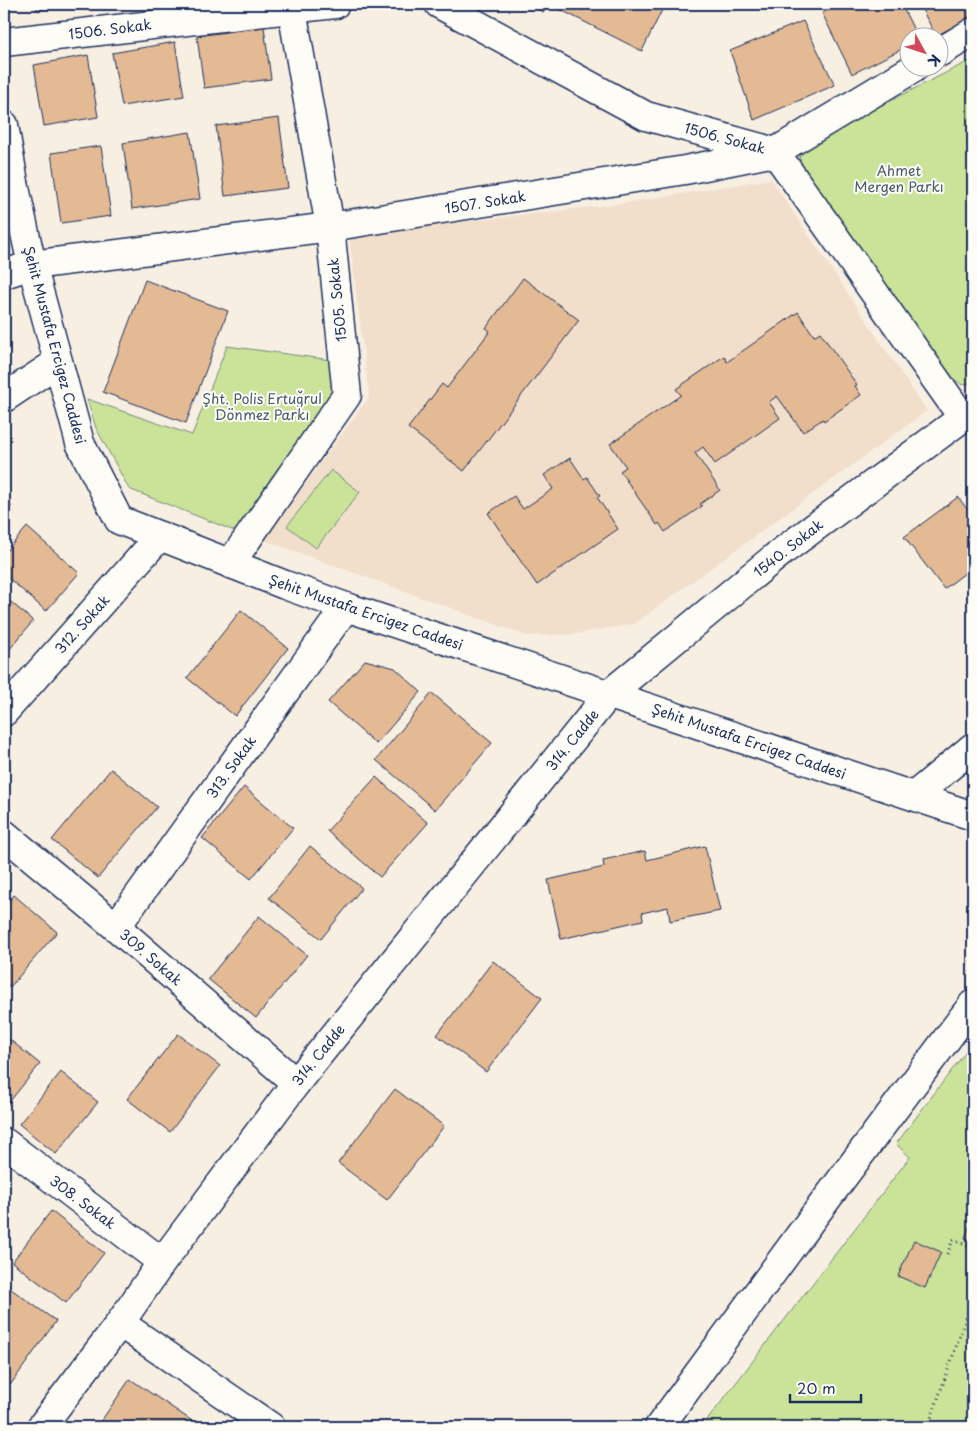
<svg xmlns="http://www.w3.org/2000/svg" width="977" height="1431" font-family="'Playpen Sans',sans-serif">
<rect width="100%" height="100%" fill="#f8efe3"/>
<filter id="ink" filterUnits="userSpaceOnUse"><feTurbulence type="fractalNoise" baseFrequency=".02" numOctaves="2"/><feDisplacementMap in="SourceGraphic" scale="10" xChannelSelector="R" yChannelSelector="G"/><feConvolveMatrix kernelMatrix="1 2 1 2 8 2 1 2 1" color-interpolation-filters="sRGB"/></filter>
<g filter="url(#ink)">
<polygon fill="#f2dfcb" points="771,179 927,411 634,624 577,634 527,636 264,540 369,397 349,235 617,204"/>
<g fill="#cae399" stroke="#72897c">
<polygon points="973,59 973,383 962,385 951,377 804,169 799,157 806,147 821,136"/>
<polygon points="227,346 331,360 337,391 242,534 129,489 96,428 87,399 192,435"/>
<polygon points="331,470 360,492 316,548 287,526"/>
<polygon points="973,1042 973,1427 702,1427 910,1157 896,1144"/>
</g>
<g fill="#e3ba93" stroke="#1b2f5e">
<polygon points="36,4 76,4 37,10"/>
<polygon points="524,4 547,4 544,12"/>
<polygon points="562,4 665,4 642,51 559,9"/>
<polygon points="840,4 901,4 918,38 910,38 910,45 852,74 822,13"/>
<polygon points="919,4 973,4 973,16 936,36"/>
<polygon points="803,21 835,85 754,120 730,51"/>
<polygon points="264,27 271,79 204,88 197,36"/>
<polygon points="175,42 184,96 122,106 112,53"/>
<polygon points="88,55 98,117 44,126 34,65"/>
<polygon points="279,118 288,188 225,196 216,126"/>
<polygon points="190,132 200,199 132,209 123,143"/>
<polygon points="101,146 111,216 61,223 51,153"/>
<polygon points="523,278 579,320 464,471 408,428 442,384 447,388 490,331 486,328"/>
<polygon points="145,280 228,311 186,423 103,392"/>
<polygon points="798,312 814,336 820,332 857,385 855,386 861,395 824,421 823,419 803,432 777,396 769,402 780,418 715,464 703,447 695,453 720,490 700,504 702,506 665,532 659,523 657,525 620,471 626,467 610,444 681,395 676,389 724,356 727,362"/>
<polygon points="570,458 584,479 587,477 600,496 597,497 618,529 537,585 488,513 514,496 523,509 553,489 544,475"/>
<polygon points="4,485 11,507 4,514"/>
<polygon points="958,497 973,517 973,567 944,589 904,537"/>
<polygon points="27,527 79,573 46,611 4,574 4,554"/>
<polygon points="4,596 33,621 4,656"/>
<polygon points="241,610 288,648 235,716 187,678"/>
<polygon points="365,660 395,668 421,692 376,744 328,702"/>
<polygon points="432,693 492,743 435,810 376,760"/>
<polygon points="111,769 157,807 98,878 52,840"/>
<polygon points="376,777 428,823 380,877 327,831"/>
<polygon points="244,787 293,828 251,879 202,838"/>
<polygon points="310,846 362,888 321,939 269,898"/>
<polygon points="705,846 720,911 670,921 668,907 642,913 643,920 561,939 548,880 604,867 603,860 645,851 647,860"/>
<polygon points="14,895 57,932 10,987 4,982 4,907"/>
<polygon points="259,916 307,955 256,1018 208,979"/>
<polygon points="493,961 542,998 486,1072 437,1035"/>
<polygon points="178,1034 220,1066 170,1132 127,1099"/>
<polygon points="4,1035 40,1064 6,1106 4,1105"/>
<polygon points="61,1072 98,1102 56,1154 19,1124"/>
<polygon points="395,1089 444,1126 387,1200 338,1163"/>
<polygon points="51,1211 104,1253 66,1303 12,1262"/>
<polygon points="973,1216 973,1241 965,1238"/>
<polygon points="914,1240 941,1252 925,1288 898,1276"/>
<polygon points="4,1284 56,1321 11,1384 4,1378"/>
<polygon points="130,1379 201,1427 97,1427"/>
</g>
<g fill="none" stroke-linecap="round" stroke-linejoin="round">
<g stroke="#1b2f5e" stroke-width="31">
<g id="minor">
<polyline points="439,4 646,116 775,152 963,418"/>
<polyline points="4,42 335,4"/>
<polyline points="940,52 973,32"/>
<polyline points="4,125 14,183"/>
<polyline points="4,274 32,265 330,227 685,170 775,152 914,68"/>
<polyline points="4,398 58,362"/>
<polyline points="230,564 347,395 330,227 291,4"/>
<polyline points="4,712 160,536"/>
<polyline points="914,796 973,747"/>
<polyline points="4,834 116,927 296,1083"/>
<polyline points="116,927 346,607"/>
<polyline points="4,1142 162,1262"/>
<polyline points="120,1323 271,1427"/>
<polyline points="41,1427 120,1323 162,1262 296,1083 609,694 780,553 973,410"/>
<polyline points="659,1427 811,1220 973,1004"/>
</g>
</g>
<g stroke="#1b2f5e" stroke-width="31">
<polyline id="major" points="4,162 14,183 32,265 80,443 119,520 285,585 346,607 973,816"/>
</g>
<g stroke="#1b2f5e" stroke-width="3" stroke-dasharray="1 4" stroke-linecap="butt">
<polyline points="947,1254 953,1240 973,1248"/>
<polyline points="928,1427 973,1298"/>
</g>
<use href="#minor" stroke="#fdfcf7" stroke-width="28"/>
<use href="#major" stroke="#fdfcf7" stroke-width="28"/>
</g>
</g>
<g text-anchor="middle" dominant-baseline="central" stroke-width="4" stroke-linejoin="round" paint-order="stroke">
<g font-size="14" fill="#1b2f5e" stroke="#fdfcf7">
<text transform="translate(110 29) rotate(-7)">1506. Sokak</text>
<text transform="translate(725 138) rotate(15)">1506. Sokak</text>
<text transform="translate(485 202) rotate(-9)">1507. Sokak</text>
<text transform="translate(337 300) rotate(-96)">1505. Sokak</text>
<text transform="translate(55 345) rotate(75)">Şehit Mustafa Ercigez Caddesi</text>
<text transform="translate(788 548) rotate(-38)">1540. Sokak</text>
<text transform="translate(366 612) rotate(19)">Şehit Mustafa Ercigez Caddesi</text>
<text transform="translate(82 624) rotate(-48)">312. Sokak</text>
<text transform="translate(572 740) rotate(-51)">314. Cadde</text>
<text transform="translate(749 741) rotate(19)">Şehit Mustafa Ercigez Caddesi</text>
<text transform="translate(231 767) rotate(-54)">313. Sokak</text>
<text transform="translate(151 957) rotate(41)">309. Sokak</text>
<text transform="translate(318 1055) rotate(-51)">314. Cadde</text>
<text transform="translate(83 1202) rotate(37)">308. Sokak</text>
</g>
<g font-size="14" fill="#475c6d" stroke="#fdfcf7">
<text x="899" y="170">Ahmet<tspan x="899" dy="16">Mergen Parkı</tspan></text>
<text x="262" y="398">Şht. Polis Ertuğrul<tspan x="262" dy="16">Dönmez Parkı</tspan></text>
</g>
</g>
<rect width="977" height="1431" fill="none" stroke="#fdfcf7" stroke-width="20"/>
<rect x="10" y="10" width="957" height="1411" fill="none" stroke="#1b2f5e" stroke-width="2" filter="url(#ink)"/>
<g transform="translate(924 52) rotate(130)"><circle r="24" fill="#fdfcf7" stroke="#a3aaba"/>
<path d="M0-4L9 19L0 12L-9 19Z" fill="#d1495b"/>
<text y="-8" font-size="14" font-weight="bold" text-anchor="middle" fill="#1b2f5e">K</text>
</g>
<path d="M790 1394v8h71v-8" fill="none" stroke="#1b2f5e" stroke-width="2.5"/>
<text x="797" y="1394" font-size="15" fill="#1b2f5e" stroke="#fdfcf7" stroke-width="4" paint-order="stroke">20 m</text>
</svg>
